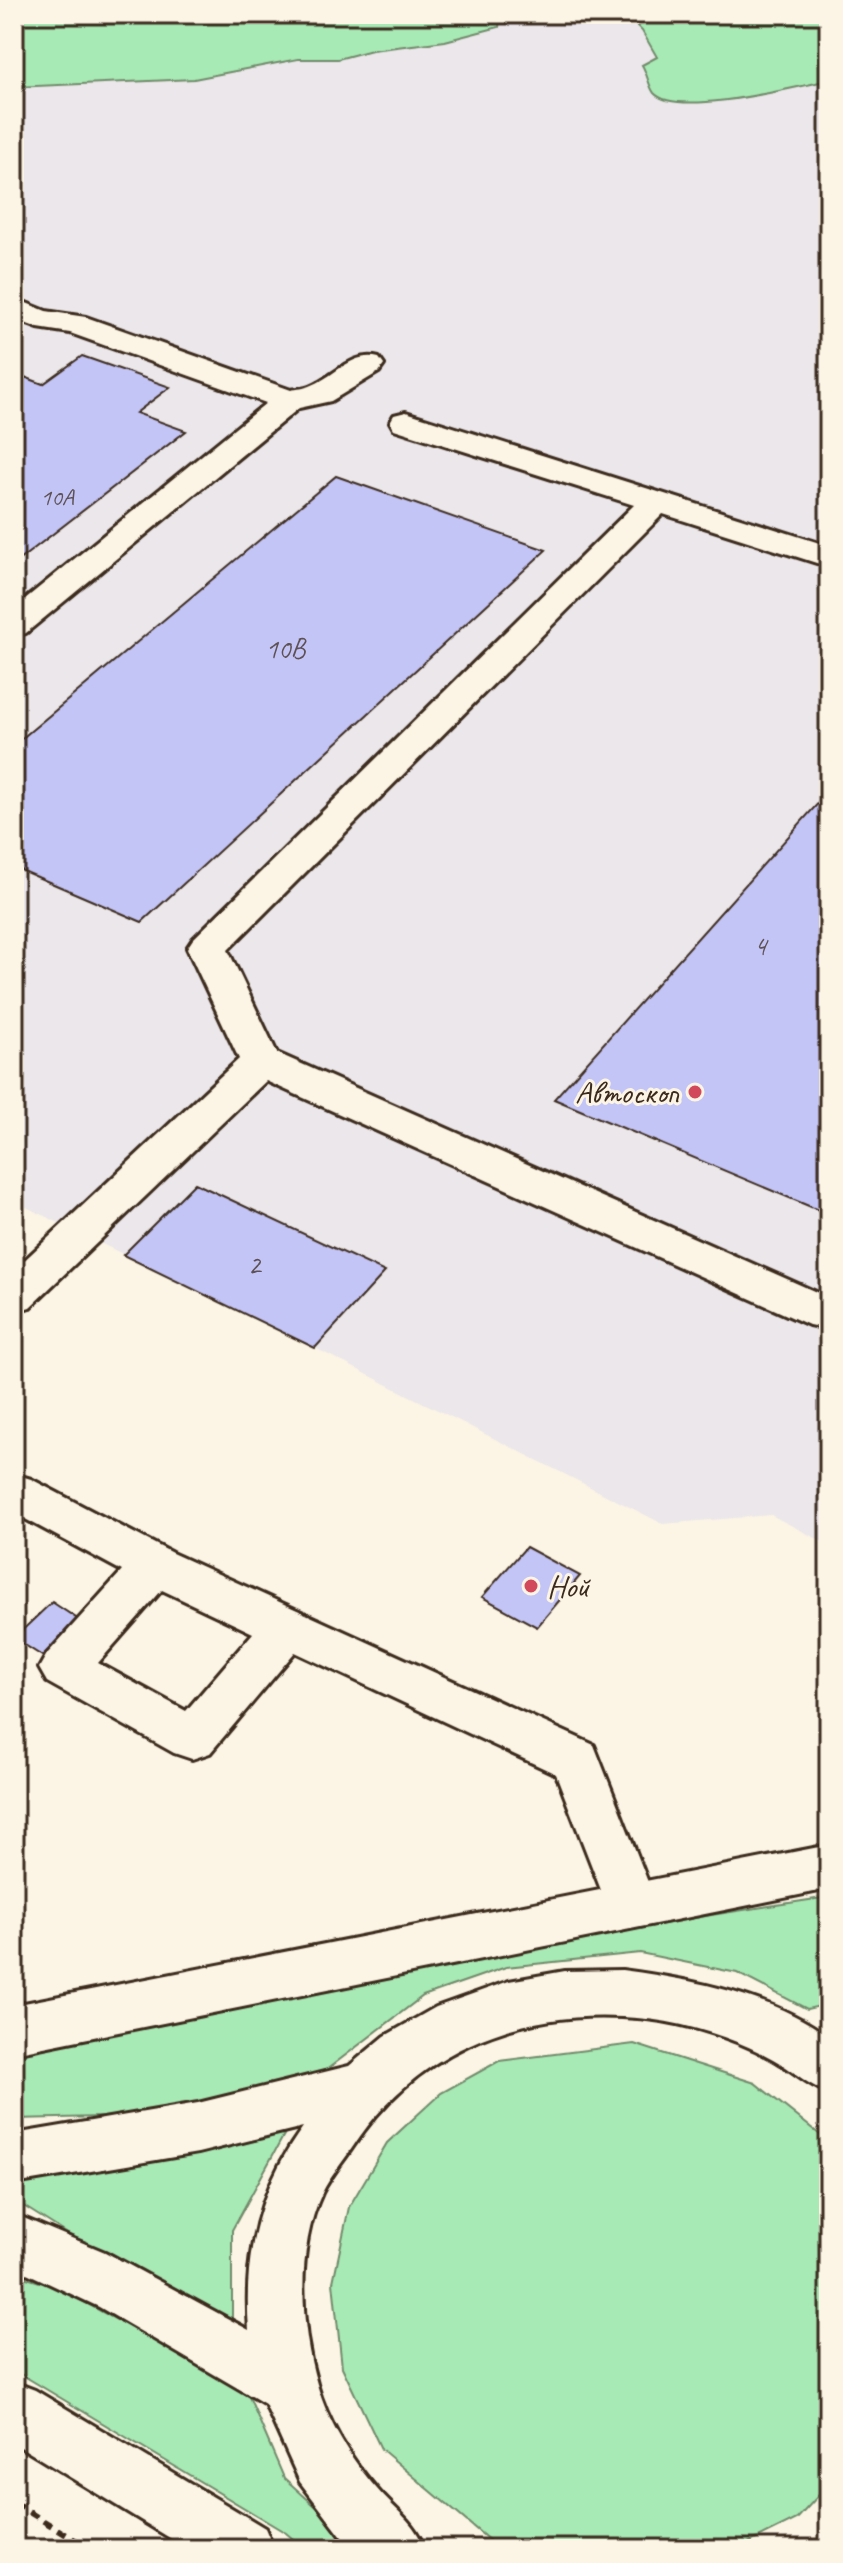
<svg xmlns="http://www.w3.org/2000/svg" width="843" height="2563" font-family="Caveat,sans-serif">
<rect width="100%" height="100%" fill="#fcf5e5"/>
<filter id="ink" filterUnits="userSpaceOnUse"><feTurbulence type="fractalNoise" baseFrequency=".0125" numOctaves="2"/><feDisplacementMap in="SourceGraphic" scale="16" xChannelSelector="R" yChannelSelector="G"/><feConvolveMatrix kernelMatrix="1 2 1 2 8 2 1 2 1" color-interpolation-filters="sRGB"/></filter>
<g filter="url(#ink)">
<polygon fill="#ebe7ea" points="14,14 829,14 829,1545 771,1515 663,1524 315,1348 14,1201"/>
<g fill="#a7eab5" stroke="#718a6a" stroke-width="2">
<polygon points="14,14 497,14 500,19 499,27 445,41 372,50 338,59 298,59 194,79 14,87"/>
<path d="M625,14H829V80C796,87 676,118 654,93C649,87 647,73 642,65L657,57L642,31Z"/>
<polygon points="829,1897 829,2004 807,2009 737,1973 640,1953 506,1967 423,1996 313,2080 146,2116 14,2119 14,2048 711,1915"/>
<polygon points="634,2044 755,2083 829,2142 829,2484 797,2519 736,2549 519,2549 490,2541 381,2449 342,2367 333,2282 349,2207 387,2143 441,2093 499,2061"/>
<polygon points="285,2133 232,2230 232,2327 71,2236 14,2200 14,2184"/>
<polygon points="14,2274 59,2288 247,2392 284,2478 363,2549 305,2549 286,2533 14,2370"/>
</g>
<g fill="#c4c5f7" stroke="#3b2a1e" stroke-width="2">
<polygon points="82,356 170,387 136,413 186,431 14,564 14,373 43,384"/>
<polygon points="336,476 546,550 142,922 14,867 14,745"/>
<polygon points="829,791 829,1205 823,1212 554,1099"/>
<polygon points="195,1183 385,1272 315,1348 123,1255"/>
<polygon points="526,1547 580,1576 537,1627 482,1597"/>
<polygon points="52,1602 79,1620 42,1656 14,1638"/>
</g>
<g fill="none" stroke-linecap="round" stroke-linejoin="round">
<g stroke="#3b2a1e" stroke-width="6">
<g id="minor">
<path d="M14,298L46,311L86,317L291,390C297,389 305,388 310,386C335,377 351,351 379,358L384,365L379,372L331,401L299,408L26,633L14,637V608L266,403L70,333L38,328L14,319Z"/>
<polygon points="406,412 829,546 829,567 663,514 228,950 277,1053 823,1295 829,1293 829,1329 809,1325 266,1081 30,1307 14,1312 14,1270 239,1059 187,948 193,939 634,505 394,429 390,422 394,415"/>
<path d="M14,1474L31,1479L172,1553L594,1745L657,1905L649,1921L631,1927L613,1921L556,1774L295,1652L210,1753L192,1759L174,1753L47,1682L39,1668L47,1654L122,1571L14,1513ZM162,1590L253,1633L186,1711L98,1663Z"/>
</g>
</g>
<g stroke="#3b2a1e" stroke-width="6">
<g id="major">
<polygon points="829,1845 829,1889 14,2053 14,2005"/>
<path d="M622,1970C690,1979 773,1995 829,2037V2093C807,2085 793,2070 773,2059C727,2034 673,2019 622,2017C511,2011 413,2054 352,2148C342,2163 330,2177 322,2193C296,2249 300,2326 317,2384C328,2423 350,2458 377,2489C396,2511 414,2521 425,2549H351L300,2482L265,2404L99,2307L14,2267V2214L105,2252L249,2330C243,2256 259,2187 303,2127L198,2153L14,2184V2134L198,2103L349,2066L385,2036L436,2007L509,1981L565,1971Z"/>
<polygon points="14,2382 35,2390 265,2528 274,2549 188,2549 14,2443"/>
</g>
</g>
<polyline stroke="#3b2a1e" stroke-width="6" stroke-dasharray="10 7" stroke-linecap="butt" points="14,2503 90,2549"/>
<use href="#minor" fill="#fcf5e5" fill-rule="evenodd"/>
<use href="#major" fill="#fcf5e5" fill-rule="evenodd"/>
</g>
</g>
<g fill="#d1495b" stroke="#fcf5e5" stroke-width="3">
<circle cx="695" cy="1092" r="8"/>
<circle cx="531" cy="1586" r="8"/>
</g>
<g text-anchor="middle" dominant-baseline="central" stroke-width="6" stroke-linejoin="round" paint-order="stroke">
<g font-size="24" fill="#5d5154">
<text x="57" y="497">10А</text>
</g>
<g font-size="28" fill="#5d5154">
<text x="285" y="648">10В</text>
<text x="760" y="945">4</text>
<text x="254" y="1264">2</text>
</g>
<g font-size="32" fill="#3b2a1e" stroke="#fcf5e5" text-anchor="end">
<text x="679" y="1092">Автоскоп</text>
<text x="547" y="1586" text-anchor="start">Ной</text>
</g>
</g>
<rect width="843" height="2563" fill="none" stroke="#fcf5e5" stroke-width="48"/>
<rect x="24" y="24" width="795" height="2515" fill="none" stroke="#3b2a1e" stroke-width="3" filter="url(#ink)"/>
</svg>
